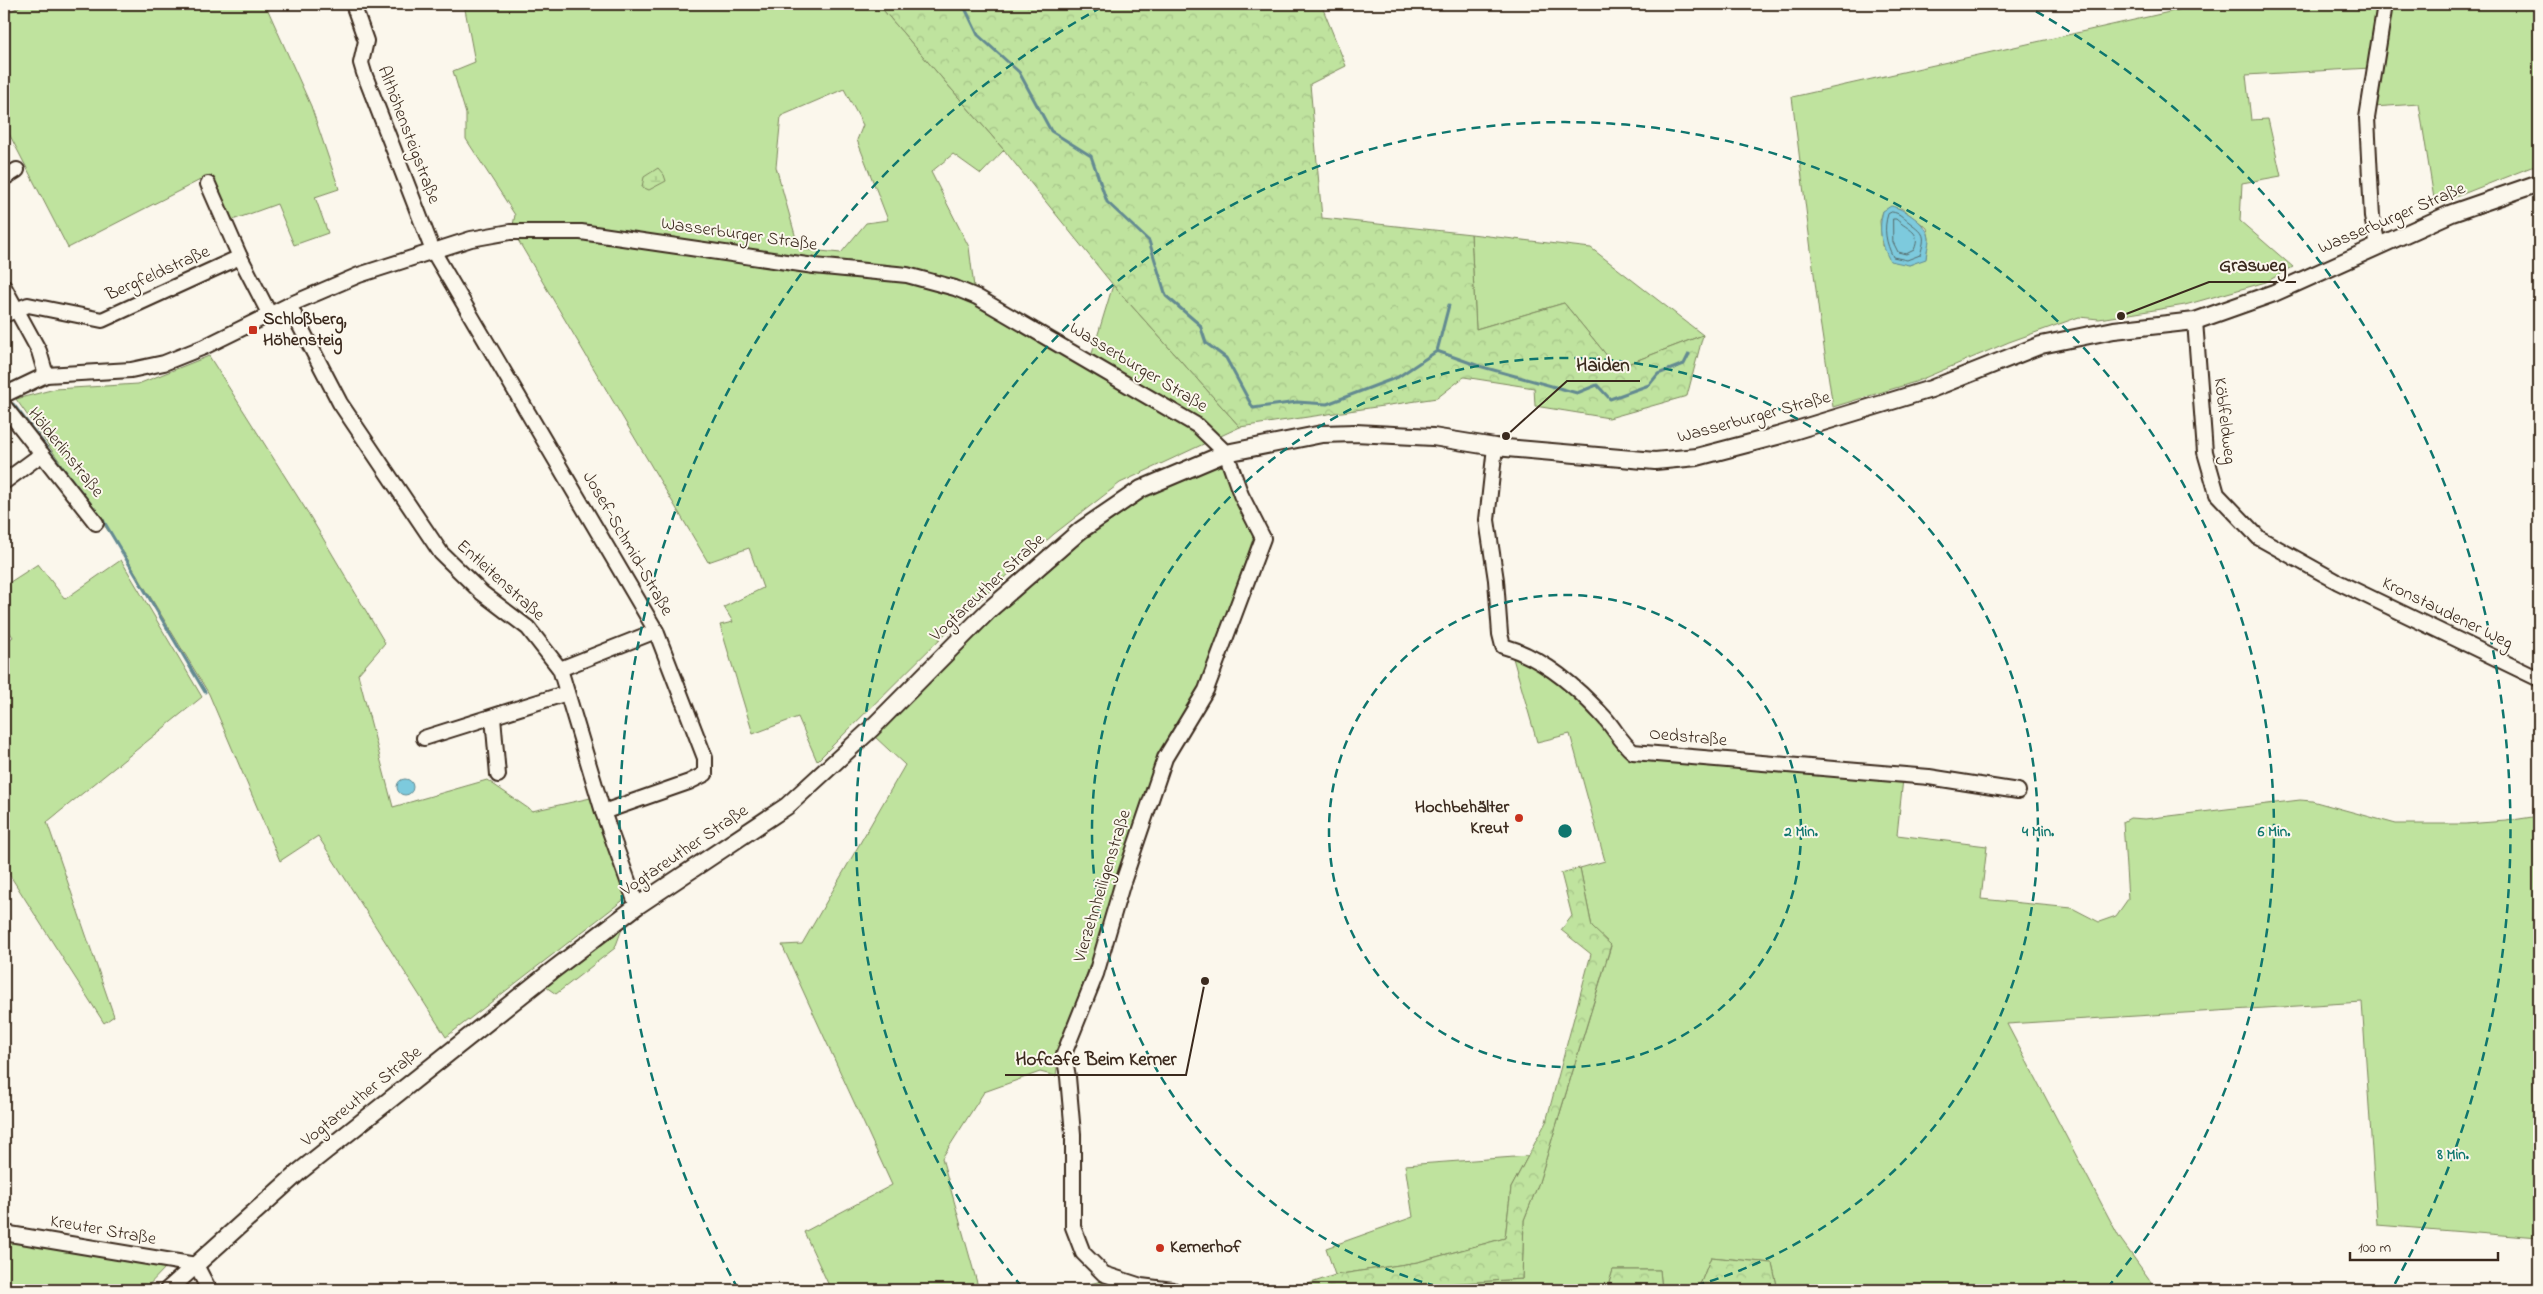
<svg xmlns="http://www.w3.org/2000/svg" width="2543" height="1294" font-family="'Indie Flower',sans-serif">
<defs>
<pattern id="forest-crowns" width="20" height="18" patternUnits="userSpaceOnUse" patternTransform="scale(1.25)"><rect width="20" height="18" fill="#bfe39e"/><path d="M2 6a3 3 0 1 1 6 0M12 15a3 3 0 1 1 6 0" fill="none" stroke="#a5c388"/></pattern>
<pattern id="wetland-marsh" width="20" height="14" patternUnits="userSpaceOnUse" patternTransform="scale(1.25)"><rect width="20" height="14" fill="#bfe39e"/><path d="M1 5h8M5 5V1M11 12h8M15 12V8" fill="none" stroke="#a5c388"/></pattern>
</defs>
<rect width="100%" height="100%" fill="#fbf7ec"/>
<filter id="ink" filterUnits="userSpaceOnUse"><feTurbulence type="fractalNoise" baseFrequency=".02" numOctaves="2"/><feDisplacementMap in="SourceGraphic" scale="10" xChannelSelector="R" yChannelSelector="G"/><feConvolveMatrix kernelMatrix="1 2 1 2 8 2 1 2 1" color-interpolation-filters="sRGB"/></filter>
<g filter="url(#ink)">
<g fill="#bfe39e" stroke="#7d865e" fill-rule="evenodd">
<polygon points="24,4 278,4 267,8 311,106 339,189 315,197 328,233 294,245 277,204 230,221 210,175 68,248 4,124 4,15"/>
<path d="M464,4H878L1004,150L981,174L953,154L931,172L969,247L974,287L1091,357L1113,285L1240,427L1120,483L1054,534L973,606L817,761L798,717L753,734L720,625L733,622L724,607L763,588L749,548L708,562L512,230L515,215L466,139V114L453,71L475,62ZM844,89L863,125L857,140L888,220L866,223L841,253L799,249L776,167L781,116Z"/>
<path d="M2205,4H2377L2371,68L2246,75L2251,120L2268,119L2281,176L2242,183L2240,221L2293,267L2266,282L2185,305L2099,319L2079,317L2009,342L1915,382L1833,407L1819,314L1792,97ZM1901,208L1927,228L1929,239L1926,258L1909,265L1882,246L1880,221L1883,211Z"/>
<polygon points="2389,4 2539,4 2539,164 2435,205 2419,104 2373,107"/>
<polygon points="1471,234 1591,248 1703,335 1617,368 1564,303 1476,329"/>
<polygon points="209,356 308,513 385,643 358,674 393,807 487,780 532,811 595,797 626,898 446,1037 318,836 280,861 209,694 125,555 16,399 55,389 138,384"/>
<polygon points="1222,463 1254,536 1202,687 1111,906 1059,1051 1056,1076 1040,1072 984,1092 942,1158 979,1290 831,1290 804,1232 892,1185 782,945 802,944 905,765 874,736 995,617 1084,540 1147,496"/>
<polygon points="121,560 202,697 47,822 114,1016 104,1023 4,866 4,644 13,637 4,624 4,586 38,564 65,599"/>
<polygon points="1511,651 1556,678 1605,722 1618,745 1637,760 1903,779 1897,835 1987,846 1981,899 2072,908 2099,922 2116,916 2128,899 2123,822 2130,818 2145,819 2300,800 2312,801 2396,824 2466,824 2506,821 2539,816 2539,1238 2377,1225 2362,1002 2007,1024 2119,1237 2157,1290 1778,1290 1772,1263 1711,1257 1698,1290 1662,1290 1660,1270 1613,1270 1609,1283 1627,1290 1348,1290 1522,1279 1524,1220 1539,1182 1611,946 1592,927 1580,868 1605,861 1570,734 1537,742"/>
<polygon points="622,929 615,948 556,994 546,987"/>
<polygon points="1528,1156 1511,1188 1505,1238 1418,1262 1335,1275 1326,1248 1413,1217 1405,1165"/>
<polygon points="4,1238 167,1266 144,1290 4,1290"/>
<polygon points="1106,1280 1161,1290 1064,1290"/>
</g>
<g fill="url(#forest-crowns)" stroke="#7d865e">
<polygon points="878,4 1321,4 1346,66 1310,84 1322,218 1471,234 1476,329 1564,303 1617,368 1703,335 1687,396 1609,418 1535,406 1534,388 1464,377 1437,398 1240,427 1113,285 1004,150"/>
<polygon points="1580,868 1592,927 1611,945 1539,1182 1524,1220 1522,1279 1348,1290 1290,1290 1335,1275 1418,1262 1505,1238 1511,1188 1546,1122 1591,954 1561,930 1572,916 1561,873"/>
<polygon points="1711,1257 1772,1263 1778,1290 1698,1290"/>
<polygon points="1613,1270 1660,1270 1662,1290 1627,1290 1609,1283"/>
</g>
<polygon fill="url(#wetland-marsh)" stroke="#7d865e" points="658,168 664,175 666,181 649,190 642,187 644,177"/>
<g fill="#7dcadd" stroke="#638a91">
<path d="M1891,206C1903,208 1929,225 1929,239C1929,245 1926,252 1926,259L1909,265L1890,261C1881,244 1878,229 1883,211Z"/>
<circle cx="405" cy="787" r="8"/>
</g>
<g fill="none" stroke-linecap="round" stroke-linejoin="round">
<g stroke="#556a6a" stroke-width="1">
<path d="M1892,212C1900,213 1902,217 1909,222C1925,234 1926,235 1920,255L1907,260L1893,257C1886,243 1883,229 1888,214Z"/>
<path d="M1893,219H1896C1909,231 1922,231 1914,250L1906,254L1898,252L1893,242Z"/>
</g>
<g stroke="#638a91" stroke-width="3">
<polyline points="963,4 978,35 1019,72 1051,131 1091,156 1107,202 1149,241 1166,296 1200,325 1206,343 1226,358 1253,408 1297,402 1327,404 1398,377 1437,351 1479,366 1577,393 1597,385 1610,399 1649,385 1658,374 1684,364 1689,354"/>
<polyline points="1437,351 1449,305"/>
<polyline points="13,404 103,520 205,692"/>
</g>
<g stroke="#3b2a1e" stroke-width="18">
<g id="minor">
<polyline points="353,4 366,41 361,63 364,73 433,251 656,631 705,758 705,774 689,782 603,812"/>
<polyline points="4,178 17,170"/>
<polyline points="208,184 240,257 270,315"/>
<polyline points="2378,246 2372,217 2367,118 2385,4"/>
<polyline points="4,287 39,351 46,375"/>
<polyline points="289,305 340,403 441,553 482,593 528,628 560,669 603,812 637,906"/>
<polyline points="4,315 28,305 102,320 240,257"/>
<polyline points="2195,321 2205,452 2217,494 2259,538 2338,582 2539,679"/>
<polyline points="4,395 46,375 131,370 164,363 204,347 289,305 359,275 471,239 510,232 581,232 814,266 907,275 955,288 977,297 1198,426 1226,453 1241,495 1263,538 1206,690 1165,758 1122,885 1096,974 1064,1054 1068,1077 1073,1134 1073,1227 1083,1253 1104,1274 1141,1286 1173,1290"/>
<polyline points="4,406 96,523"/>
<path d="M1495,447L1487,520L1496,580L1500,634L1503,646C1542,657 1577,687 1604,717C1615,729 1620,741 1633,752L1929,777L2018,791"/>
<polyline points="4,482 42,454"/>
<polyline points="560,669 656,631"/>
<polyline points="493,717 498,775"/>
<polyline points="424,738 567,693"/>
<polyline points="4,1233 196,1265 209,1290"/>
</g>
</g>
<g stroke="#3b2a1e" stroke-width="20">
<polyline id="major" points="168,1290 299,1172 553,970 637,906 787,806 871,729 989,610 1081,530 1141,489 1226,453 1322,434 1355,433 1433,437 1495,447 1655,461 1697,457 1777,436 1931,389 2041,345 2114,330 2195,321 2274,293 2452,213 2539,183"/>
</g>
<use href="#minor" stroke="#fbf7ec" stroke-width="14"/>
<use href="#major" stroke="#fbf7ec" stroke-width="16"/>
</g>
</g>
<g fill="none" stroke="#0f766e" stroke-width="2.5" stroke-dasharray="9 6">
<circle cx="1565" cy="831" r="236"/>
<path d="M1451 1290A473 473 0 1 1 1679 1290"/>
<path d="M1022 1287A709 709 0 1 1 2108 1287"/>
<path d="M738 1289A945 945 0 0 1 1107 4M2023 4A945 945 0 0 1 2392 1289"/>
</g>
<g fill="#c8321e" stroke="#fbf7ec" stroke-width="2">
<rect x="248" y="325" width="10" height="10" rx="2.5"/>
<circle cx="1519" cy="818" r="5"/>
<circle cx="1160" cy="1248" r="5"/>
</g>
<g text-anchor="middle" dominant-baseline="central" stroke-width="4" stroke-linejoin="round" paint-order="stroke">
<g font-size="18" fill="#3b2a1e" stroke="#fbf7ec">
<text transform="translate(408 135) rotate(69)">Althöhensteigstraße</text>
<text transform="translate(2392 219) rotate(-23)">Wasserburger Straße</text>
<text transform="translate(739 235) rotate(8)">Wasserburger Straße</text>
<text transform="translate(158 274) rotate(-24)">Bergfeldstraße</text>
<text transform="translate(1138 368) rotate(31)">Wasserburger Straße</text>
<text transform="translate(1754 418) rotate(-15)">Wasserburger Straße</text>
<text transform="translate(2224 421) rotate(83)">Köblfeldweg</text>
<text transform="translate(65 453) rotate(51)">Hölderlinstraße</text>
<text transform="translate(627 544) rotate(60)">Josef-Schmid-Straße</text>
<text transform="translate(500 581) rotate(42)">Entleitenstraße</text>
<text transform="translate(988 588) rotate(-43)">Vogtareuther Straße</text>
<text transform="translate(2447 614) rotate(26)">Kronstaudener Weg</text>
<text transform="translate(1688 738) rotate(5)">Oedstraße</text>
<text transform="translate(685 851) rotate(-34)">Vogtareuther Straße</text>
<text transform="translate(1103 886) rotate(-73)">Vierzehnheiligenstraße</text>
<text transform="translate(362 1097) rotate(-39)">Vogtareuther Straße</text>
<text transform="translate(103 1231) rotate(10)">Kreuter Straße</text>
</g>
<g font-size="18" font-weight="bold" fill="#3b2a1e" stroke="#fbf7ec" text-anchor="start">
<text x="263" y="320">Schloßberg,<tspan x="263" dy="21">Höhensteig</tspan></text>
<text x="1509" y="808" text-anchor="end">Hochbehälter<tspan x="1509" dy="21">Kreut</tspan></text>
<text x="1170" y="1248">Kernerhof</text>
</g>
</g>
<circle cx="1565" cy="831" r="8" fill="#0f766e" stroke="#fbf7ec" stroke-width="2.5"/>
<g font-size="15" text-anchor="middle" font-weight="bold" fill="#0f766e" stroke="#fbf7ec" stroke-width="4" stroke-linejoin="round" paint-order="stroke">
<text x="1801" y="836">2 Min.</text>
<text x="2038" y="836">4 Min.</text>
<text x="2274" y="836">6 Min.</text>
<text x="2453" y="1159">8 Min.</text>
</g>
<path fill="none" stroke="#3b2a1e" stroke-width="2" d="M2121 316L2209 282H2296M1506 436L1567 381H1640M1205 981L1186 1075H1005"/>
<g fill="#3b2a1e" stroke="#fbf7ec" stroke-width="2">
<circle cx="2121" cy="316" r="5"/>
<circle cx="1506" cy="436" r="5"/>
<circle cx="1205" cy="981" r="5"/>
</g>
<g font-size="19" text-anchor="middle" font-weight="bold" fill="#3b2a1e" stroke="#fbf7ec" stroke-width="4" stroke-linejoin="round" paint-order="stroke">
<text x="2253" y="271">Grasweg</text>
<text x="1603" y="371">Haiden</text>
<text x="1096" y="1065">Hofcafe Beim Kerner</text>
</g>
<rect width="2543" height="1294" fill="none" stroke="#fbf7ec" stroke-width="20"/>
<rect x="10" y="10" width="2523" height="1274" fill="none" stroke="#3b2a1e" stroke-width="2" filter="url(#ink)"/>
<path d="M2350 1252v8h148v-8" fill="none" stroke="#3b2a1e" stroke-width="2.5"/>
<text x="2358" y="1252" font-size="15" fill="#3b2a1e" stroke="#fbf7ec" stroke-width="4" paint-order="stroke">100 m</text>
</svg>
